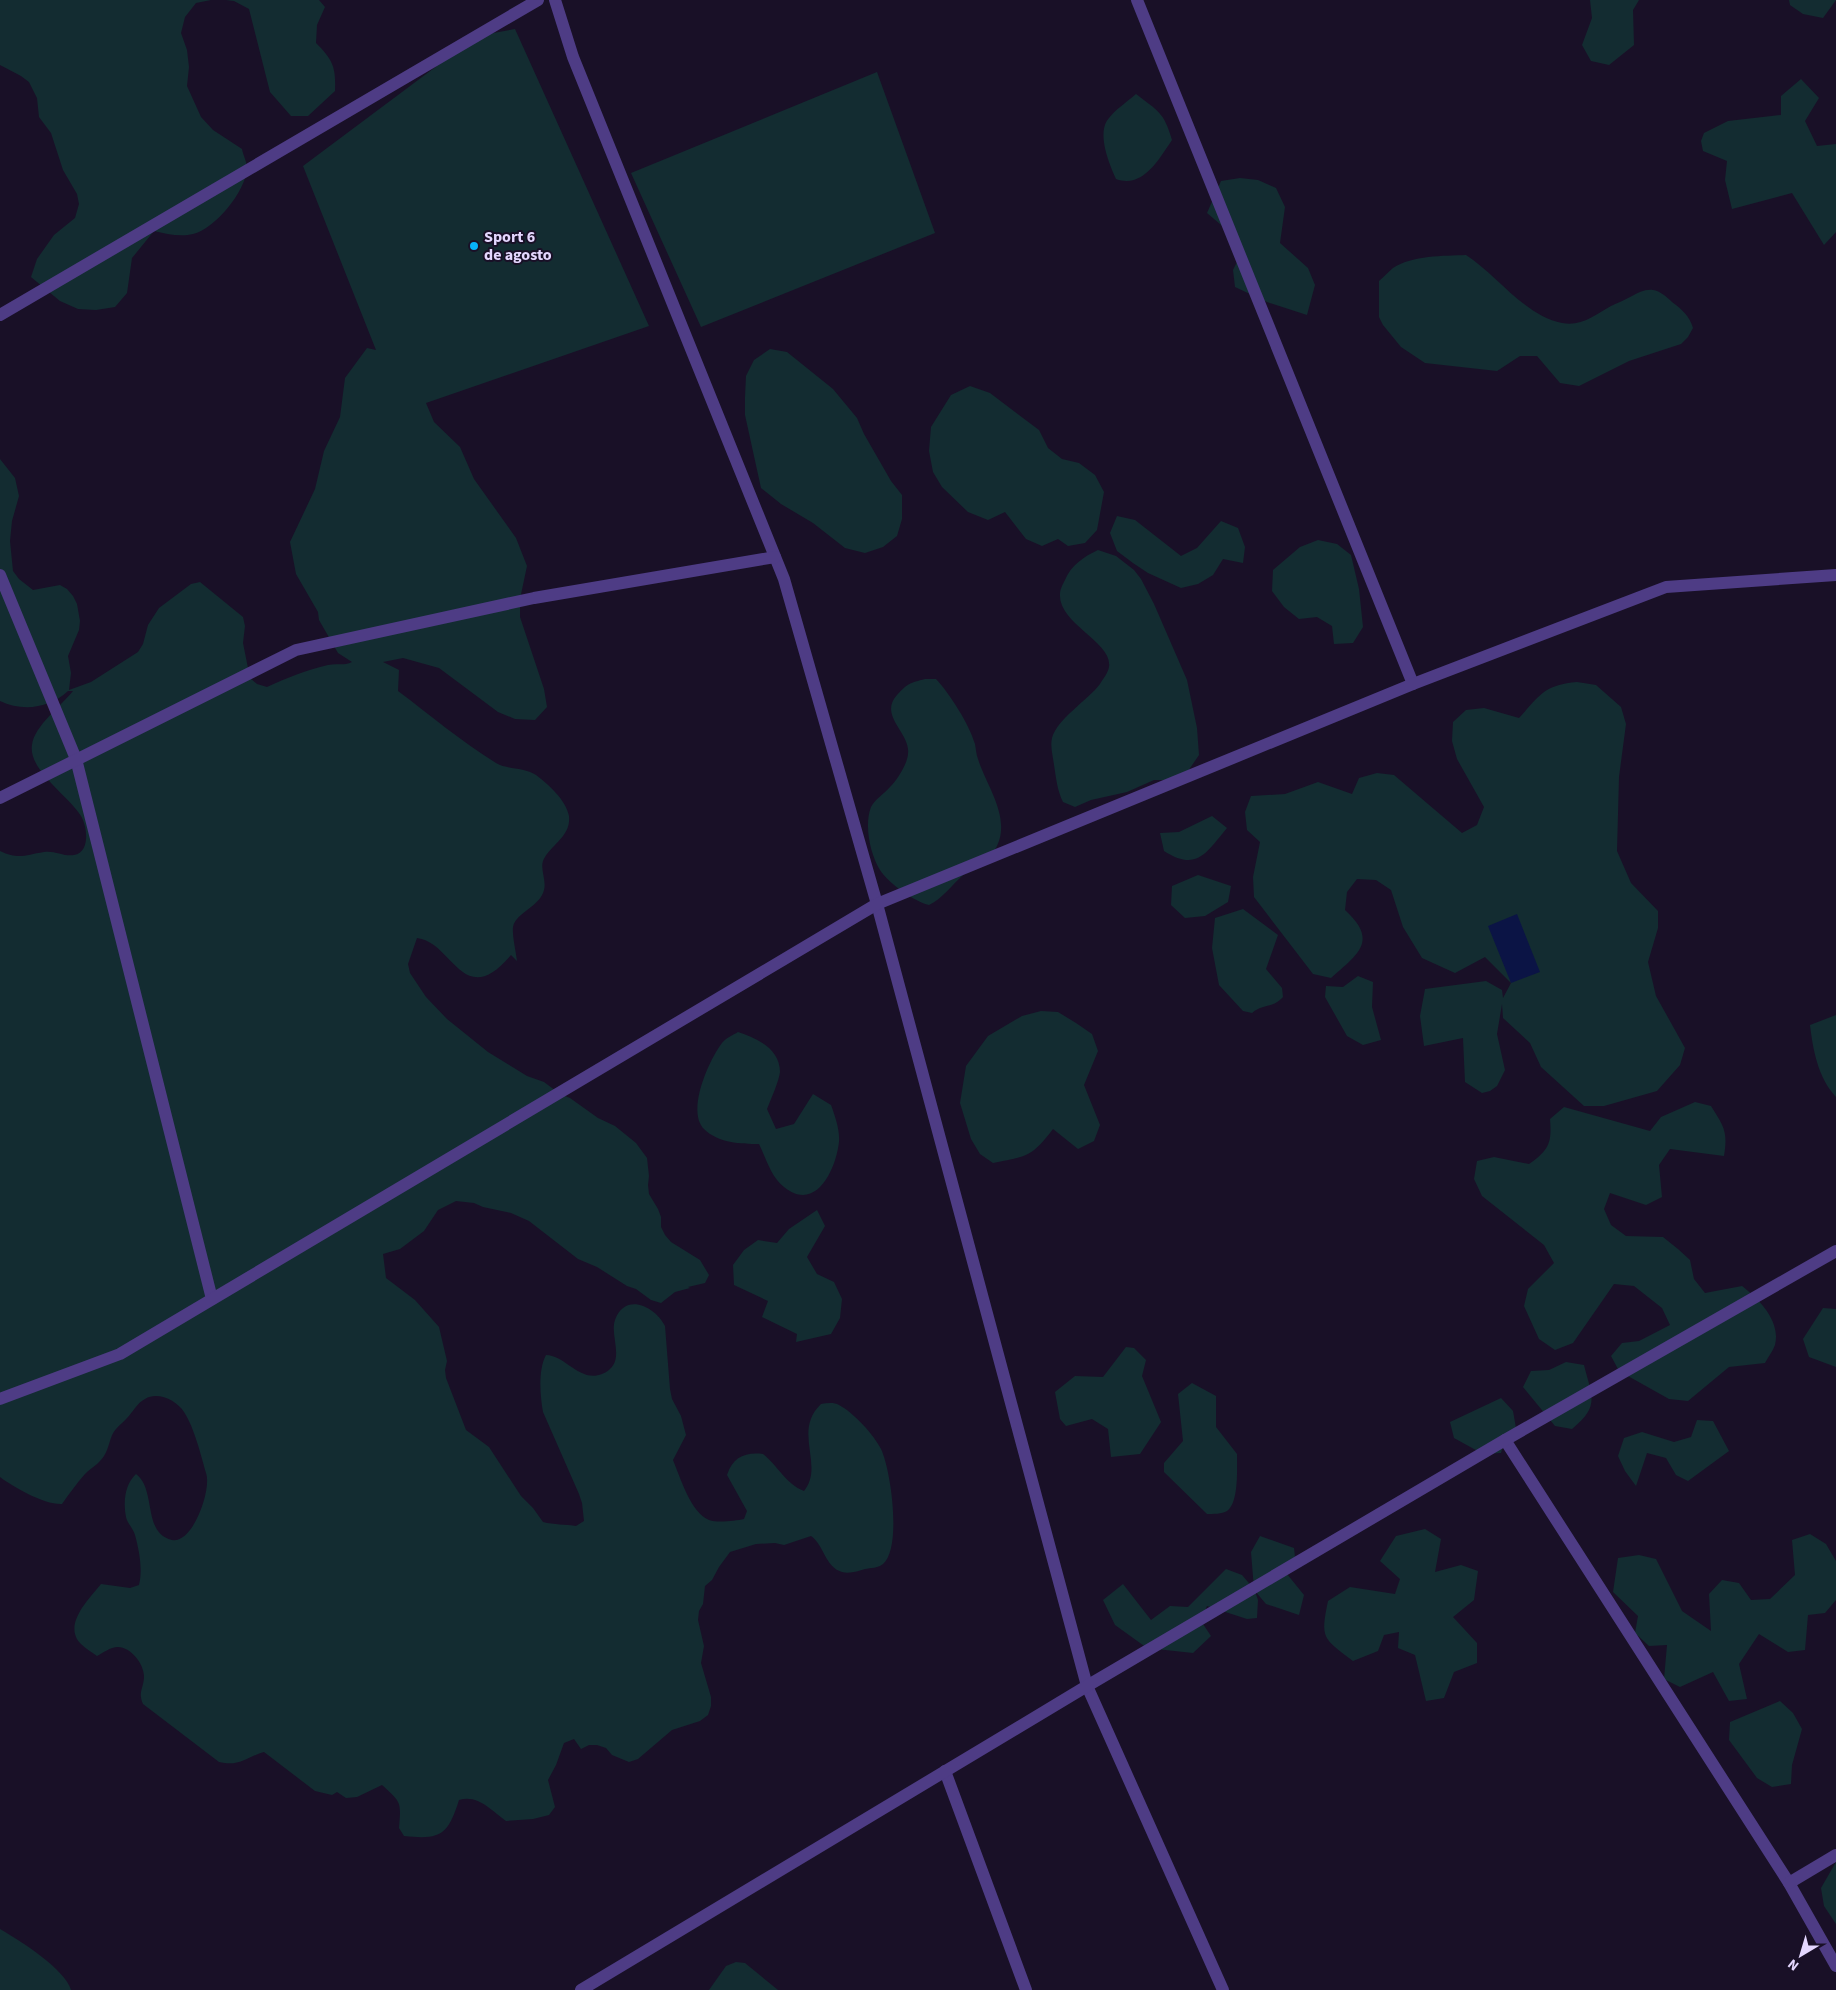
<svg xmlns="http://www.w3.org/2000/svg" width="1836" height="1990" font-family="'Source Sans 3',sans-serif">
<rect width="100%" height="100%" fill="#191027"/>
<g fill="#132c31">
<path d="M0,0H211L196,3L185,17L181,33L187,50L189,67L187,86L201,117L213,130L242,149C243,155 247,162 247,168C246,191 215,229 193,234C181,237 166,234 154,231L132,258L127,293L115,307L96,310L78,309L60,301L31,277L37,259L54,235L75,218L79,204L77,194L63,170L51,133L39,117L37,98L29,82L21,76L0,65Z"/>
<path d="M226,0H319L325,7L317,25L316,43C333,60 336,67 335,91L308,116H291L270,92L249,9L234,1Z"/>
<polygon points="1590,0 1639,0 1633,10 1634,45 1609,65 1591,61 1582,45 1592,18"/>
<polygon points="1789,0 1836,0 1823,18 1803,14 1790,5"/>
<path d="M515,29L649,326L426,403L434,422L460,447L474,479L516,538L527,566L520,599V617L544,689L547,707L535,720L515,719L498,712L439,668L403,658L383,662L399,670L398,691C430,715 462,742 496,763C508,770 524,767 536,775C548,784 566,800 569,816C571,835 554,843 545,857C538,867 547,879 544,890C540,907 516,912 513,927C512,935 516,952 517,961L511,955C463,1012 453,942 417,938L408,964L410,973L426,997L447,1019L488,1052L527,1076L544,1082L560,1094L570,1098L598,1118L615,1126L636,1143L647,1158L649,1176L648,1185L649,1194L658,1209L661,1217V1227L665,1235L671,1242L700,1260L709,1275L705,1283L688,1287L690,1288L675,1292L661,1303L651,1300L636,1289L627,1286L597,1267L578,1259L529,1221L511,1213L483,1207L474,1203L456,1201L438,1210L424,1231L400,1249L383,1254L386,1278L415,1300L439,1327L447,1361L445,1370L446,1378L466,1430L489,1447L521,1496L533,1508L543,1522C554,1525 565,1524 576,1526L584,1521L582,1503L579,1494L543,1412C540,1395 538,1370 546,1355C565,1355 580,1383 602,1374C628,1363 609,1337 615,1320C625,1292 655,1306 665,1326L670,1389L672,1399L681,1416L686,1435L673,1460C680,1477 691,1513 709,1520C717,1523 735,1521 744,1519L747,1511L727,1475C733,1457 745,1452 763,1454C778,1466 786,1484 804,1491C825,1465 792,1432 821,1404C827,1403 834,1402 839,1405C854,1413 874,1435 881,1449C891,1470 902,1548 883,1564C879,1568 870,1568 865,1569C858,1571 850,1574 842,1572C825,1567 824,1545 811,1536L784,1545L775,1543L756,1544L730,1552L719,1567L712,1580L705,1586L703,1604L699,1611L698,1620L704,1646L701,1663L711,1697V1706L708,1715L700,1721L672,1730L638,1759L629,1762L612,1755L606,1748L597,1745H589L581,1749L574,1739L564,1743L556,1765L548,1780L555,1807L549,1815L533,1819L506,1821C492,1811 478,1794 459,1800C448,1835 441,1840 404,1836L399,1828C401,1802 402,1803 382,1785L357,1797L346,1798L337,1792L332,1795L315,1791L264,1752C246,1757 240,1767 219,1762L143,1704C138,1693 143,1689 144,1678C145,1665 131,1647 118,1647C110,1647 103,1653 97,1656C92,1652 86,1649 81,1644C62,1625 89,1599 101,1584L130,1588L139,1585C143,1569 139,1550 135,1535C133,1528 127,1523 126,1517C123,1502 125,1484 136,1474C157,1490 142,1533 172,1540C193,1544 212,1489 206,1473C201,1455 194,1427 184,1412C177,1401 158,1391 145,1399C137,1403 133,1412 127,1418C124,1422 119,1425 116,1429C109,1437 110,1447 104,1456C99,1464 91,1468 85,1474C77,1483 69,1494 62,1504C45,1505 13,1487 0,1477V851C19,860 25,855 44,852C54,850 65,857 74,855C91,852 87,826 81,816C69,796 28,770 32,745C34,726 62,705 73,691H68C50,708 23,712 0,701V459L15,478L19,496L12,521L10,541L13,571L19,579L33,590L60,585L67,589L73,596L77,604L80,621L79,630L68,656L71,673L69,690L91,682L138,652L143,644L148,625L159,608L191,584L200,582L243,617L245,626L243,643L250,678L257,684L267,687C286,678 307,670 328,665C336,663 344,666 352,662L338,653L319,620L318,612L296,574L290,542L315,489L324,451L340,417L345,378L367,348L376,350L303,166L477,36Z"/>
<polygon points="877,72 935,233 701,327 631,173"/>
<polygon points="1801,79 1819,98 1805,121 1817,146 1836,144 1836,232 1824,245 1792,193 1732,209 1725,180 1727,161 1703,151 1701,141 1704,133 1728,121 1781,115 1781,96"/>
<path d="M1136,94C1158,111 1164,112 1172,140C1159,159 1143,189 1116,179C1109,164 1096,132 1109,118C1116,109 1127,102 1136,94Z"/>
<polygon points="1240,178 1258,180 1276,188 1285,207 1280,243 1308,268 1315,285 1307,315 1267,302 1235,287 1233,270 1241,254 1234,236 1207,213 1221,181"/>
<path d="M1466,255C1497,275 1525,316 1562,323C1581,327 1595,315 1611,306C1617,303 1625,300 1632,296C1638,293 1645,289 1653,290C1660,291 1667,297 1672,302C1682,309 1690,317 1693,328L1688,337L1681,344L1629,361L1579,386L1560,383L1537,356H1520L1497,371L1425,363L1401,347L1383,325L1379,317V281C1384,277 1388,272 1393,268C1413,255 1443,256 1466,255Z"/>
<polygon points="770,349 787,352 833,389 857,418 864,434 891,481 902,495 902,519 897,536 883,547 865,553 845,548 813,523 781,504 761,488 745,415 745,397 746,376 754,360"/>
<polygon points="970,386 990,393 1039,430 1048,448 1062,459 1079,463 1095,475 1104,492 1097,530 1085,543 1068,546 1058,539 1042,546 1026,539 1005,512 988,520 968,512 942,487 933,472 929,451 931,427 951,395"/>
<polygon points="1117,516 1135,520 1181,556 1197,548 1221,521 1238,528 1245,547 1243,563 1223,559 1213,575 1198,584 1181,588 1148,573 1133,563 1117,551 1110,533"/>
<polygon points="1318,540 1337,544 1351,555 1359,589 1363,627 1353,643 1334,644 1332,626 1317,617 1299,619 1284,607 1272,591 1273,570 1300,547"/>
<path d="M1098,550L1116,556L1134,570L1141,579L1154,604L1187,680L1197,728L1199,755L1188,771L1172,780H1154L1127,792L1091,800L1075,807L1063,802C1057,790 1056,777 1054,765C1053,756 1050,747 1052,738C1057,719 1088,700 1100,684C1103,679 1108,673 1109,667C1113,642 1058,624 1060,594C1060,589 1063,584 1065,580C1071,565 1085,556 1098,550Z"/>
<path d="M925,679H936C950,694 969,724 975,744C976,749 976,754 978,759C986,785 1011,817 997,846C991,859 973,866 963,875C951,886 943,898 929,905C915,902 888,883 880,870C870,854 864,825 871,807C875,799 884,794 890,787C897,780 907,765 908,754C911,733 878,716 897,695C908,683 910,683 925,679Z"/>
<path d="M1577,682L1596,685L1621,707L1626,724L1619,777L1617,851L1631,883L1658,911V928L1648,962L1656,996L1685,1048L1680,1065L1657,1091L1604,1106H1584L1541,1067L1530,1043L1503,1018L1502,1004L1497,1034L1505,1070L1497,1086L1490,1091L1482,1093L1465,1082L1463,1038L1424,1046L1420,1016L1425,989L1486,981L1502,990L1503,998L1511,983L1485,957L1455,973L1422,958L1403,927L1391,890L1376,880L1357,879L1347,892L1345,910C1379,941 1358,954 1331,978L1313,974L1254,897L1253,877L1260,842L1247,830L1245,812L1251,796L1285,794L1318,782L1352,794L1359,778L1377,773L1394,775L1462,833L1477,825L1484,807L1457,759L1452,741L1453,722L1466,710L1484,708L1519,718C1540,695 1544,685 1577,682Z"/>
<path d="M1212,816L1227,828C1206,853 1197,872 1164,851L1160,833L1179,832Z"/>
<polygon points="1198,875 1231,886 1228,902 1205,916 1185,918 1171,905 1172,886"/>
<path d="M1243,909L1278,935L1266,969L1282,988L1283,997C1272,1009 1264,1003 1252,1013L1243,1011L1219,985L1212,948L1215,918Z"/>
<polygon points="1358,976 1373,982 1372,1007 1381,1040 1363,1045 1347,1036 1325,997 1326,986 1343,987"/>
<path d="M1041,1011L1058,1012L1076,1023L1092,1034L1098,1051L1084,1085L1100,1125L1094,1141L1078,1149L1053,1129C1031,1158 1027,1156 993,1163L980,1154L971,1139L960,1103L966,1066L988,1036L1022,1016Z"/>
<path d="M1836,1015V1097C1818,1078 1813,1050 1810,1025Z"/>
<path d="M738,1032C756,1038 780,1048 780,1072C779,1081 771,1099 767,1109L776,1129L794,1124L813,1094L831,1105C835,1116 840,1130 839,1142C836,1169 816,1213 784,1187C771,1177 766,1158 759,1144C741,1144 718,1143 704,1129C686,1111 709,1060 722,1043C726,1038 733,1035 738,1032Z"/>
<path d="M1695,1102L1711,1106C1724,1127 1728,1131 1724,1156L1670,1149L1659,1165L1662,1197L1646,1205L1610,1193L1604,1209L1611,1225L1626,1236L1663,1237L1678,1249L1690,1260L1694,1279L1705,1293L1742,1286C1759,1299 1781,1321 1775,1345C1773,1351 1768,1357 1765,1363L1729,1367L1688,1401L1669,1399L1619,1371L1611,1356L1622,1343L1639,1341L1670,1325L1662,1308L1634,1286L1614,1284L1573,1343L1555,1350L1539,1339L1524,1306L1528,1289L1554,1263L1544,1245L1482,1196L1474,1179L1477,1161L1494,1157L1529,1164C1549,1150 1552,1143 1550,1119L1564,1107L1650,1131L1661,1117Z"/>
<polygon points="817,1210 825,1226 807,1257 817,1274 834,1282 842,1299 840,1318 831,1334 796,1342 797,1334 762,1317 768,1301 734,1285 733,1265 744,1250 758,1240 777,1243 789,1229"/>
<polygon points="1823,1308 1836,1309 1836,1367 1809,1357 1803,1339"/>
<polygon points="1126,1347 1134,1348 1146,1360 1142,1376 1161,1422 1140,1454 1111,1457 1108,1429 1092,1419 1066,1426 1060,1419 1055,1392 1075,1376 1103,1377"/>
<path d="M1566,1362L1584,1365C1592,1397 1600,1406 1572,1429L1555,1426L1523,1387L1531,1371L1549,1370Z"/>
<path d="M1192,1383L1216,1396V1427L1237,1454C1237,1468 1239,1503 1227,1511C1222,1514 1213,1514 1207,1514L1164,1472V1463L1183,1441L1178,1394Z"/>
<polygon points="1501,1398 1513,1411 1516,1428 1505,1440 1501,1453 1483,1454 1454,1438 1450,1422"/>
<polygon points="1697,1420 1713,1421 1729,1451 1688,1481 1676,1475 1666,1458 1647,1453 1636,1486 1625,1471 1618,1456 1624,1438 1642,1432 1674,1442 1691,1437"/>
<path d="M1425,1529L1441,1539L1435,1572L1461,1565L1478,1571L1474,1600L1453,1617L1477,1643V1663L1454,1672L1444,1698L1426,1701L1415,1655L1398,1648L1399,1632L1384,1635L1378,1651L1353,1661C1323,1638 1320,1639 1328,1601L1350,1587L1395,1594L1400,1579L1380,1561L1396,1536Z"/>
<polygon points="1810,1534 1826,1544 1836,1561 1836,1600 1825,1613 1808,1615 1805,1650 1788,1652 1759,1634 1739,1664 1747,1699 1729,1701 1713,1672 1680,1687 1664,1679 1667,1645 1649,1646 1635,1633 1638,1616 1613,1592 1618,1558 1639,1555 1656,1559 1682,1611 1711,1631 1709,1594 1722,1580 1739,1583 1751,1600 1770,1599 1795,1575 1792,1540"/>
<polygon points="1260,1536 1294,1548 1295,1557 1287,1574 1304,1595 1299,1615 1266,1604 1255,1591 1258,1600 1257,1618 1247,1619 1207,1606 1201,1621 1211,1636 1193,1653 1147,1648 1115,1625 1103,1600 1123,1584 1151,1620 1170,1606 1188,1607 1226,1569 1242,1575 1254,1589 1251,1552"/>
<polygon points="1780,1701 1793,1713 1802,1729 1792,1765 1791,1784 1772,1787 1757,1778 1729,1740 1730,1722"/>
<polygon points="1836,1862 1836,1924 1824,1906 1821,1888"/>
<path d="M0,1929C19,1940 65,1969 71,1990H0Z"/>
<polygon points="736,1962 745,1963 778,1990 709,1990 726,1966"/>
</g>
<polygon fill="#0b1445" points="1517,914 1540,972 1511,983 1488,926"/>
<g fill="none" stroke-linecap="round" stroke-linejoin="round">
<g stroke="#4e3c85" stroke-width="12">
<polyline points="555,0 573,57 784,579 877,904 1087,1686 1223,1990"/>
<polyline points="1137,0 1413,684"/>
<polyline points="0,315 538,0"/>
<polyline points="0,575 76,759 212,1299"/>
<polyline points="0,798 296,650 534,598 775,557"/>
<polyline points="1505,1440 1789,1883 1836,1966"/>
<polyline points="945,1771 1026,1990"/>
<polyline points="1789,1883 1836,1855"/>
<polyline points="581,1990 1087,1686 1505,1440 1836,1251"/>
</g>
<polyline stroke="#4e3c85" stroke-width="12" points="0,1399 120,1354 877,904 1413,684 1666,587 1836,575"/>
</g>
<circle fill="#07b0fa" stroke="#191027" stroke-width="2" cx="474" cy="246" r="5"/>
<g text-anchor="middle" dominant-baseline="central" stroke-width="4" stroke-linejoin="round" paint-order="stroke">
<g font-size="16" font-weight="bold" fill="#e4d7fe" stroke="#191027" text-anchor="start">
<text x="484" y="237">Sport 6<tspan x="484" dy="18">de agosto</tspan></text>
</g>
</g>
<g transform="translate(1801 1955) rotate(218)" stroke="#191027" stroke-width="4" paint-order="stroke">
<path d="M0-4L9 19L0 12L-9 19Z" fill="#e4d7fe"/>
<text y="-8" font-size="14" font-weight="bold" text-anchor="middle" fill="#e4d7fe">N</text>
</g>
</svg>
